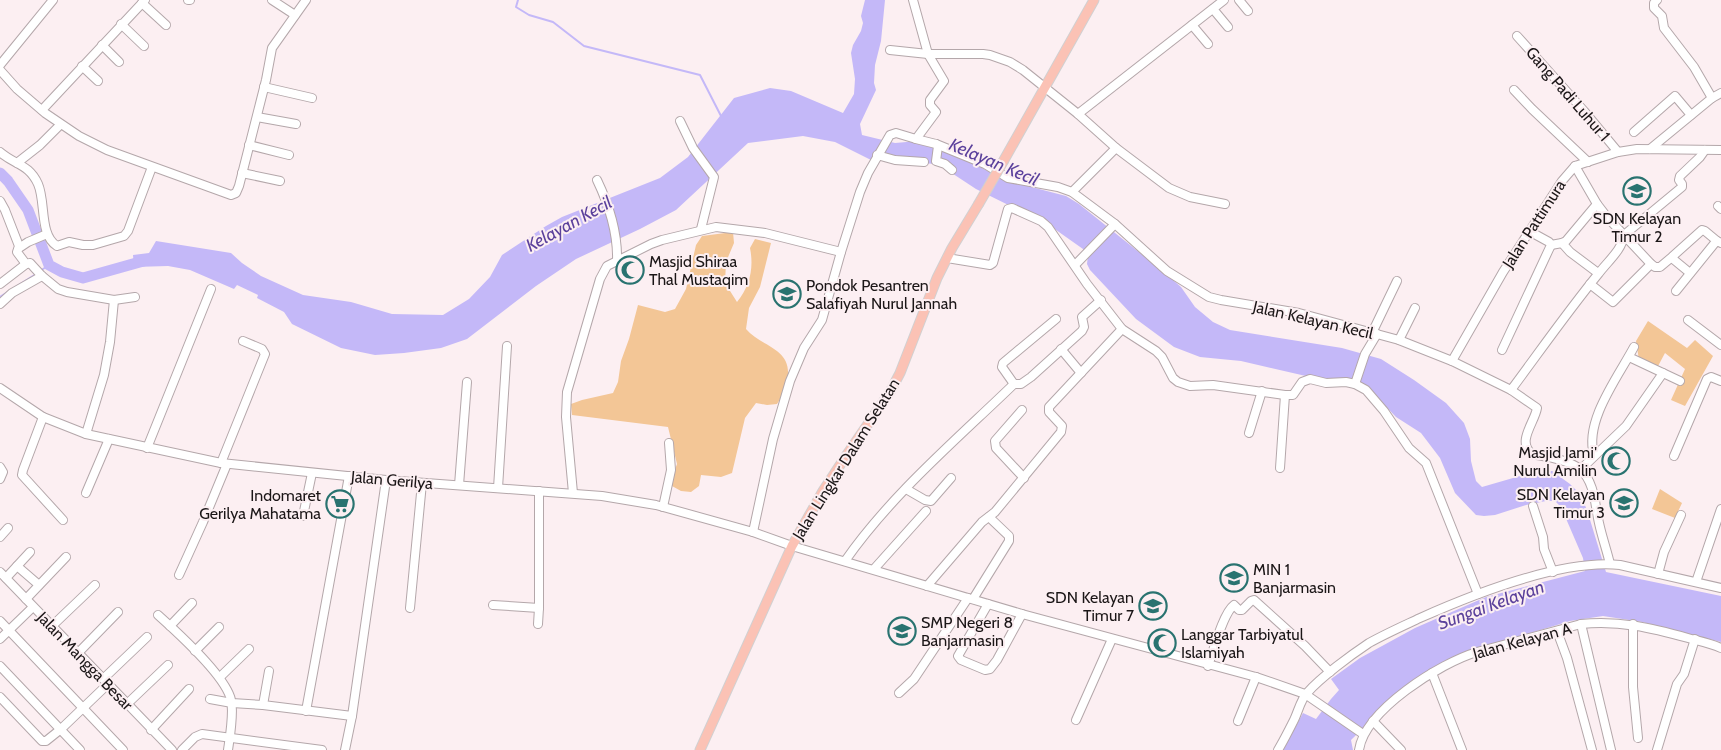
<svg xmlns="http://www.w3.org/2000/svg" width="1721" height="750" font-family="Cabin,sans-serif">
<rect width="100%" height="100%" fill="#fceff2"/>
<g fill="#f3c696">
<path d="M733,232L734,243L726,262L725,283L737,302C750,286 754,268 750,248L755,239L771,243L760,287L749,308L746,329C760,346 790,348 788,375C787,387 783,395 777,404L767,405L756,403L745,418L732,473L721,477L701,475L699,486L691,492L681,491L672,486L673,475L677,464L668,427L572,415L571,404L582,400L613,393L618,382L621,361L629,339L638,305L665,312L675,309L686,289L696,245L702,236Z"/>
<polygon points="1648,321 1687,348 1695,340 1713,356 1685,406 1671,400 1685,369 1665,353 1657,368 1639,360 1636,341"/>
<polygon points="1660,489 1682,503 1675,518 1652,509"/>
</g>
<polygon fill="#c4b8f8" points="865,0 885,0 881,41 875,65 874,83 876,90 860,124 862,135 895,143 918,141 962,157 1004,180 1066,196 1079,204 1165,273 1181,287 1195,307 1213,322 1230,330 1342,348 1381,359 1414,380 1446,403 1464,423 1470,439 1471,461 1476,481 1482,487 1527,474 1552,471 1570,484 1580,494 1587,510 1606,572 1721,596 1721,642 1642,622 1603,616 1570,621 1461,654 1430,670 1397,695 1351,740 1353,750 1283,750 1303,713 1316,719 1331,699 1339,690 1331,679 1360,658 1415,628 1486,597 1585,571 1583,558 1561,507 1555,501 1546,501 1526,505 1495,515 1484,516 1476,515 1455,493 1440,458 1421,433 1396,417 1371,391 1241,361 1200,357 1174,347 1136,319 1090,270 1087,264 1088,255 1083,249 1049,225 976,189 938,164 899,162 882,158 873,161 835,142 803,136 748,143 676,210 640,229 576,259 536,286 467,339 441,348 404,353 375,355 341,348 292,324 284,312 257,298 258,295 237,285 234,289 190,270 168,266 134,267 133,255 149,253 156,241 231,253 242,263 261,276 303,295 351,302 392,314 443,315 469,299 490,277 502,255 546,226 562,217 660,178 688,157 734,98 770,88 791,91 843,113 854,94 855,79 851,53 853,45 861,31 863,23 861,16"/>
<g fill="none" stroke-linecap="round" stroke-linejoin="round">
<g stroke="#c4b8f8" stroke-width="2">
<polyline points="518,0 516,7 529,15 553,22 584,46 700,75 721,116"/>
<polyline points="40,271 49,265"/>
<polyline points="0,297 36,274"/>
</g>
<polyline stroke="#c4b8f8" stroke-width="11" points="0,173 8,181 28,210 49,265 62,272 83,278 147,260"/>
<g stroke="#b4a7aa" stroke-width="10">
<g id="minor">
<polyline points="188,0 190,0"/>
<polyline points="272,0 295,15"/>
<polyline points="1239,0 1248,11"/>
<polyline points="1657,0 1654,3 1654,8 1662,16 1664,28 1694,67 1712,98"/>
<polyline points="142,3 166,25"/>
<polyline points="1213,9 1228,27"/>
<polyline points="121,24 144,46"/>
<polyline points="1192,25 1208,44"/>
<polyline points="1517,36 1584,111 1618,152"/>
<polyline points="102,45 119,62"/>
<polyline points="890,50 928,54 983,54 990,55 1010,62 1023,70 1078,114 1116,148 1169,188 1190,197 1225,204"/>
<polyline points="0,65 53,0"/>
<polyline points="82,66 98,81"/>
<polyline points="0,70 17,89 45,113 79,136 107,150 231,195 236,193 239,186 266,80 272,48 306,0"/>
<polyline points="264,87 312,98"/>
<polyline points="1514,90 1532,109 1588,162"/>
<polyline points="42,110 145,0"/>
<polyline points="1078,114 1224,0"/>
<polyline points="257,117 296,124"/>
<polyline points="680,121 693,148 714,177 701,229"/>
<polyline points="1634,132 1675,96 1691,115"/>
<path d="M916,139L936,144L985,164L1008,178L1058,187L1072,192L1115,224L1167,271L1209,297L1221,300L1299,313L1399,340L1452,361L1511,390L1537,408C1535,422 1516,442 1532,454C1547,457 1567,459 1580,469C1595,482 1595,506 1599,523C1602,537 1607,551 1610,564"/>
<polyline points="936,144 938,146 936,161 945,164 952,170"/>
<polyline points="249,145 289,155"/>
<polyline points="1650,149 1712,98 1721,93"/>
<path d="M0,152C15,165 29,164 38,184C46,202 39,235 57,246L69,242L83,245H93L124,236L128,231L152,167"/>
<polyline points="877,155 895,160 924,162"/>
<polyline points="17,163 40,145 60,125"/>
<polyline points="1575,166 1597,204 1607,217 1651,264 1655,267 1660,267 1672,257"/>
<polyline points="242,173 280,181"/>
<path d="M597,180C609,205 618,234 617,262"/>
<polyline points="1072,192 1116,148"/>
<polyline points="0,201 5,210 19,246 17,252 26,264 30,263 41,275 58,289 67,292 114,300 135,297"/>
<polyline points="1718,206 1721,209"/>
<polyline points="1562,243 1570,252 1598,273"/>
<polyline points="1551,245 1562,243 1566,241 1597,204"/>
<polyline points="19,248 28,242 47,234"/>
<polyline points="947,258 990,265 993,263 1008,209 1012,208 1041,221 1048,227 1087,284 1122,329 1156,351 1162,357 1173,378 1178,382 1190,386 1213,385 1285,395 1293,395 1302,382 1310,379 1326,383 1346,382 1355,384 1366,390 1384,411 1409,448 1426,463 1478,594"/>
<polyline points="1075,265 1115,224"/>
<polyline points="1690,273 1673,259 1673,256 1702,230 1705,231 1717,241"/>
<polyline points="0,284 26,264"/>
<polyline points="1590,284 1613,302 1651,264"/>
<polyline points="1676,291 1714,244 1717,241 1721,243"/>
<polyline points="0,304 12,293 42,276"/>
<polyline points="1688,320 1721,345"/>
<polyline points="1372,333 1397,281"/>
<polyline points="1399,340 1415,308"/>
<polyline points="1061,349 1081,373"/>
<polyline points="1502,350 1551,245 1549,242 1529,231"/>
<polyline points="1629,357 1680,381"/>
<polyline points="1452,361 1503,272 1562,181 1575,166 1618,152 1637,149 1721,150"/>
<polyline points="1014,384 1002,367 1003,363 1056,319"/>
<polyline points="1355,384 1365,354 1377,334"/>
<polyline points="0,388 43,417 86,434 221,463 386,480 602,496 656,505 753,532 792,546 1022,614 1256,677 1305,694 1363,734"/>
<path d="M1511,390C1540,351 1568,311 1599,273C1608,261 1622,250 1624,235L1682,187V184L1679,180L1680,176L1700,157L1705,150"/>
<polyline points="1022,410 995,441 996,448 1024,478"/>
<polyline points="43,417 23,470 22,475 63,520"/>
<polyline points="1249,433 1262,391"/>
<polyline points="86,434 104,375 110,342 114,300"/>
<polyline points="147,448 211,289"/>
<path d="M1594,455C1584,421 1618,377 1634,347"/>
<polyline points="1674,456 1707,379 1711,377 1721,381"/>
<polyline points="221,463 265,354 262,349 243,341"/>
<polyline points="0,467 3,472 0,479"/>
<polyline points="1280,468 1285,395"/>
<polyline points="1580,470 1626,426 1663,373"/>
<polyline points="459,485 467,382"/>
<polyline points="498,488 507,346"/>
<polyline points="906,489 925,500 931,501 951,478"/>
<polyline points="86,493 109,439"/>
<polyline points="573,493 566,417 567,392 600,279 607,266 651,244 662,240 716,227 765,233 841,252"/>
<polyline points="1533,506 1543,537 1544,549 1553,572"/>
<polyline points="663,507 671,470 669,443"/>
<polyline points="303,516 312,473"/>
<polyline points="753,532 773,439 790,381 804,348 822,320 841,252 860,192 868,173 890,135 896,133 916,139 936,112 930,105 930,100 944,81 928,54 913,0"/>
<polyline points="0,537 8,528"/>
<path d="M845,561C891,495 956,440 1014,384H1021L1031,377L1082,331L1084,327L1082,317L1101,300"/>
<polyline points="17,566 39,585"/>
<polyline points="874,569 926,511"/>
<polyline points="0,572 172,750"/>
<polyline points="1658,574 1664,552 1681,515"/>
<polyline points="179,575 203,522 227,464"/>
<polyline points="6,578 30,552"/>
<polyline points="1696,582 1721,509"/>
<polyline points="927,586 982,522 995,512 1061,432 1062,426 1049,412 1049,407 1122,329"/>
<polyline points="26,599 66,557"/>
<polyline points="973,599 1009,541 1009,536 989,517"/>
<polyline points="988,604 958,656 961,660 985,670 990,669 997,660 1022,614"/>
<polyline points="493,605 539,608 539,491"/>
<polyline points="410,608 422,483"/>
<path d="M158,615C177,632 226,676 231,700C234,713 230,736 228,750"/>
<polyline points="0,621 123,750"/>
<polyline points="538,624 539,608"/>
<polyline points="1581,624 1611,750"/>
<polyline points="1633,624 1633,687 1638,738"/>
<polyline points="52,626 95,585"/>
<polyline points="170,626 192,603"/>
<polyline points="1557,631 1567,658 1592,750"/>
<polyline points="0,639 33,607"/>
<polyline points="195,651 219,627"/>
<polyline points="78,653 118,612"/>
<polyline points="0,666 80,750"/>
<path d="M1208,666C1213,652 1223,613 1234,605L1239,610H1242L1251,601L1254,600L1305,646L1330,672"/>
<polyline points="1432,673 1462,750"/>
<polyline points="220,677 249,649"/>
<polyline points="103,679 147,637"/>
<polyline points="899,693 914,679 968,598"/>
<polyline points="0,697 42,741 46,741 61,729 108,684"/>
<polyline points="210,699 232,703 263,705 352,716"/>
<polyline points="127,704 168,665"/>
<polyline points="263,705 269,671"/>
<polyline points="306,711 349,476"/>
<polyline points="1076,720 1112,639"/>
<polyline points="1238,721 1256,677"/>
<polyline points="1373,721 1401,750"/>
<polyline points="151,730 189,689"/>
<polyline points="182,750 195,737 202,734 322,750"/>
<polyline points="345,750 352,716 386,480"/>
<path d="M1278,750C1284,740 1289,730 1294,720C1298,712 1301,699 1307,693C1321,677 1351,655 1369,643C1385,634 1403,626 1420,618C1474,594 1561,559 1620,565L1721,588"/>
<path d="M1359,750C1365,710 1440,663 1477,652L1581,624C1619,620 1652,628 1688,638C1699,641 1710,643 1721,648"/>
<polyline points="1657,750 1677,684 1684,674 1695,639"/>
</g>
</g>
<g stroke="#d1d0d1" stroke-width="11">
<g id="major">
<polyline points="1004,160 1094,0"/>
<polyline points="700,750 792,546 823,491 846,456 890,392 900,373 937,278 952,248 978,205"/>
</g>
</g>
<use href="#minor" stroke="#fff" stroke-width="8"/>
<use href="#major" stroke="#fbc2b5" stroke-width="9"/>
<g stroke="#d1d0d1" stroke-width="11" stroke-linecap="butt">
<polyline id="major-bridge" points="978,205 1004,160"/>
</g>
<use href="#major-bridge" stroke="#fbc2b5" stroke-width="9"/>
</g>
<defs>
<g id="school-ring" transform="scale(1.4375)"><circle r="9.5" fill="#fceff2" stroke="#297370" stroke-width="1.5"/><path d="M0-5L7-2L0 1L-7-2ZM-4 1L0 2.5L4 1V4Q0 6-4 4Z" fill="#297370"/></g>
<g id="mosque-ring" transform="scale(1.4375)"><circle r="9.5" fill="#fceff2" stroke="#297370" stroke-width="1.5"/><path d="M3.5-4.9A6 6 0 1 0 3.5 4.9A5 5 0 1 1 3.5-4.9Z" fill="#297370"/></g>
<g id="supermarket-ring" transform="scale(1.4375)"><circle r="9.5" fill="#fceff2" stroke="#297370" stroke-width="1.5"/><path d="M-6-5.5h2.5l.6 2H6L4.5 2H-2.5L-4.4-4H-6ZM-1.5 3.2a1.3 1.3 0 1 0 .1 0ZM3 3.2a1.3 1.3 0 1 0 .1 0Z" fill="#297370"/></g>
</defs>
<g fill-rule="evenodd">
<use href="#school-ring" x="1637" y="191"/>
<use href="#mosque-ring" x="630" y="270"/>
<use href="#school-ring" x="787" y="294"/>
<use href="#mosque-ring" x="1616" y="461"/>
<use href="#school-ring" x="1624" y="503"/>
<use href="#supermarket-ring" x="340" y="504"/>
<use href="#school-ring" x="1234" y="578"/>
<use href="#school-ring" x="1153" y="606"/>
<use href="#school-ring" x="902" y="631"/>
<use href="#mosque-ring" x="1162" y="643"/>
</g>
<g text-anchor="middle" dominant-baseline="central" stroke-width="4" stroke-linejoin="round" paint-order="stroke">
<g font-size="16" fill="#1b1617" stroke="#fceff2">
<text transform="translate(1568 94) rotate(49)">Gang Padi Luhur 1</text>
<text transform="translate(1534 224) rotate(-57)">Jalan Pattimura</text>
<text transform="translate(1313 320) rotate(13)">Jalan Kelayan Kecil</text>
<text transform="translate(846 459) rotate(-58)">Jalan Lingkar Dalam Selatan</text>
<text transform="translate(392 480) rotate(5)">Jalan Gerilya</text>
<text transform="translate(1522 641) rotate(-15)">Jalan Kelayan A</text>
<text transform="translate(85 661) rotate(46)">Jalan Mangga Besar</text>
</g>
<g font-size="16" fill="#1b1617" stroke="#fceff2" text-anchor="start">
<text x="1637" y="218" text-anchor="middle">SDN Kelayan<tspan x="1637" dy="18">Timur 2</tspan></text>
<text x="649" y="261">Masjid Shiraa<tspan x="649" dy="18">Thal Mustaqim</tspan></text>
<text x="806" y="285">Pondok Pesantren<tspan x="806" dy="18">Salafiyah Nurul Jannah</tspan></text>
<text x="1597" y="452" text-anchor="end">Masjid Jami'<tspan x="1597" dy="18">Nurul Amilin</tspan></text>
<text x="1605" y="494" text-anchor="end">SDN Kelayan<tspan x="1605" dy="18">Timur 3</tspan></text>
<text x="321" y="495" text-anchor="end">Indomaret<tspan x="321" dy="18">Gerilya Mahatama</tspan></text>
<text x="1253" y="569">MIN 1<tspan x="1253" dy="18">Banjarmasin</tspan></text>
<text x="1134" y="597" text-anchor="end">SDN Kelayan<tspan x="1134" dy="18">Timur 7</tspan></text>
<text x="921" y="622">SMP Negeri 8<tspan x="921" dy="18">Banjarmasin</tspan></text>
<text x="1181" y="634">Langgar Tarbiyatul<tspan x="1181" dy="18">Islamiyah</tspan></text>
</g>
<g font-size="18" font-style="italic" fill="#5b419c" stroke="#fceff2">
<text transform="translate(994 162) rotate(23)">Kelayan Kecil</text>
<text transform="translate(569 224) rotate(-29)">Kelayan Kecil</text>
<text transform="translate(1491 605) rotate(-20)">Sungai Kelayan</text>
</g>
</g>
</svg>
